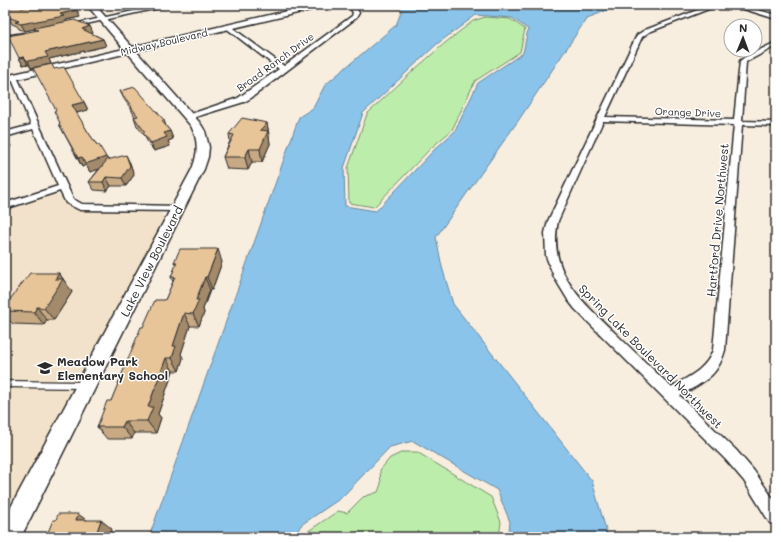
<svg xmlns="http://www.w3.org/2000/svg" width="781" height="542" font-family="Mali,sans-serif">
<rect width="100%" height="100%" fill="#f8eee0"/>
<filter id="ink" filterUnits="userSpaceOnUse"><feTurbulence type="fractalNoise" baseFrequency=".025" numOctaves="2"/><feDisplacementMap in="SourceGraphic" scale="8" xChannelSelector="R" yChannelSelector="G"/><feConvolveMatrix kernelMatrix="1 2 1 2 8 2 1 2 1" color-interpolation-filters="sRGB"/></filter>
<g filter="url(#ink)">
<polygon fill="#f3e2cb" points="50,194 59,195 65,204 72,208 84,210 155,212 162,214 165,219 5,518 5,209"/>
<g fill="#bdedab" stroke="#748c6b">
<polygon points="485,17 510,19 525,29 520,52 475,81 452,130 431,148 374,207 349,203 348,168 367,114 414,70 445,43 473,21"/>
<polygon points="403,452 417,452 491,497 501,522 499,537 304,537 307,532 338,511 347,513 363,497 378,492 381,484 380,470 390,458"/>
</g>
<path fill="#8bc4ea" stroke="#65879e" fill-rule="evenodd" d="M399,5H511L536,7L555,5H622L587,18L518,121L436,237L442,267L453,304L592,481L608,537H508L510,522L497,490L413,441L390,447L341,498L301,525L294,537H149L299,117L313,108L325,85L396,25L402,10ZM476,15L512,18L528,29L523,53L478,83L455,131L435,149L376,211L345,206L344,168L363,113L437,44Z"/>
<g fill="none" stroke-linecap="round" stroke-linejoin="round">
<g stroke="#2b2b2b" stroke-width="2.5">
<polygon id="lane" points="5,381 82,382 84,383 85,385 84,387 82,388 5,387"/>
</g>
<g stroke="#2b2b2b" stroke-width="3">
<g id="street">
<polygon points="161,5 172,5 68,28 65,26"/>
<polygon points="349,5 355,5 359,13 356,18 251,98 244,102 192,118 186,118 185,116 238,98 279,69 226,28 226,26 230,26 284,66 352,16 353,13"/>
<path d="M711,5H719L649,32L642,37L605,117L734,120L740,61L745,57L776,42V46L746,62L742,121L776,122V126L742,125L725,350C717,378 704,381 680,396L736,450L754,471L776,503V525L770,523L744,481L726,460L575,309L568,300L554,277L546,256L545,233L548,221L637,35L645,30ZM603,121L734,125L713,350C706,370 688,377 671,387C653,369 634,352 616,334C582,301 547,273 558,221Z"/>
<polygon points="731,5 740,5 776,15 776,19"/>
<polygon points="24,33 26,34 26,36 5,40 5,36"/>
<polygon points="14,75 17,77 73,199 82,204 178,206 181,207 183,209 181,211 80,210 66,203 60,191 5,209 5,203 58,186 33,129 5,137 5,132 31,125 11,77"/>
</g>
</g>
<g stroke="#2b2b2b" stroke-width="3">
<path id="secondary" d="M87,5H95L132,47L313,5H327L323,7L136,51L200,123L205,131L209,147L208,157L204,169L21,537H5V518L192,169C198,154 199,141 191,126L128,53L5,82V76L124,49Z"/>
</g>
<use href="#lane" fill="#fff" fill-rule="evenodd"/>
<use href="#street" fill="#fff" fill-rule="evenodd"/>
<use href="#secondary" fill="#fff" fill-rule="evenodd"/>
</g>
<g fill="#c7a984" stroke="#2b2b2b">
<polygon points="21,8 80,17 66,20 67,22 93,33 91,33 103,39 106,46 49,59 51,64 31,68 28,64 23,65 19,58 35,30 34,29 25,31 19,29 17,26 12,24 5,10"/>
<polygon points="54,69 84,102 88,110 76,113 88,132 97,145 107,159 130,163 134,175 126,186 111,186 107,191 94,190 89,182 99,169 90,172 86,165 82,167 59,124 60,123 56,110"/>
<polygon points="120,91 164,120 166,126 170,131 173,139 168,141 170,146 154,151 147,141 145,136 137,126 134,117 135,117 131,109 124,99"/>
<polygon points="267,123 269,135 269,136 270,144 262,162 252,162 248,170 227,169 223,157 230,141 229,134"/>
<polygon points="174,262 222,262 212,290 210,290 203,309 204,313 199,326 190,326 181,354 183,358 179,371 173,371 158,414 161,418 156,433 134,433 132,439 107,439 97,427 111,401 143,327 165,300 173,282 171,277 176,266"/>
<polygon points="59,273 72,292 54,320 47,320 44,325 13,324 5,316 5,306"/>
</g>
<g fill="#a28a6b" stroke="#2b2b2b">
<polygon points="77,10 80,17 66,20 67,22 25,31 21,24"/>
<polygon points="90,26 93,33 84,35 82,29"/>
<polygon points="103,39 106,46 49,59 51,64 31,68 28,61 45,52"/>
<polygon points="24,57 28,64 23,65 19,58"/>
<polygon points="84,102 88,110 76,113 72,105"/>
<polygon points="267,123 269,135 269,136 270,144 262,162 260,149 260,130"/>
<polygon points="170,131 173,139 168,141 170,146 154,151 151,143 164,133"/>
<polygon points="6,138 11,146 5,156 5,139"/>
<polygon points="249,149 252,162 248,170 245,157"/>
<polygon points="126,155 130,163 134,175 126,186 122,178"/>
<polygon points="82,157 106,157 110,166 90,172 86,165 82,167 78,158"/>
<polygon points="106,177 111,186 107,191 103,182"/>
<polygon points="218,249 222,262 212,290 207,277"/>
<polygon points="59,273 72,292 54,320 44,308 55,279"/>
<polygon points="205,277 210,290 203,309 204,313 199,326 193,314 196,300"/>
<polygon points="37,307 47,320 44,325 34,312"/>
<polygon points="184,313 190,326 181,354 183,358 179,371 172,358 173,346"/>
<polygon points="166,358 173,371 158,414 161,418 156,433 147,421 148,407"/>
<polygon points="125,421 134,433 132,439 122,427"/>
<polygon points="78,514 91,523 76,520"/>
<polygon points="101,520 112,529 110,537 95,537"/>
</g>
<g fill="#e7c599" stroke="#2b2b2b">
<polygon points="5,5 19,5 21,8 39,5 72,5 77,10 60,14 64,16 21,24 15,22 19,21 8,17 5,10"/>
<polygon points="74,20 90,26 82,29 103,39 45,52 48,57 28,61 24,57 19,58 8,36 38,30 34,28"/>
<polygon points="52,64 54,69 64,67 84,102 72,105 88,132 97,145 99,145 106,157 85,164 82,157 78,158 59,124 60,123 54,111 56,110 33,68"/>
<polygon points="135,87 164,120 162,121 170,131 164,133 167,137 151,143 143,133 145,132 134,117 138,116 131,107 132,107 120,91"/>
<polygon points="242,118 267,123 260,130 268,131 260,149 249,149 245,157 223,157 234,135 229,134"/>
<polygon points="126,155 130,166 122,178 106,177 103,182 89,182 107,160"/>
<polygon points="180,249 218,249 207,277 205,277 196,300 199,300 193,314 184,313 173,346 176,346 172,358 166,358 148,407 153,407 147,421 125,421 122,427 97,427 107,401 111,401 141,327 143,327 155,300 165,300 175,277 171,277 177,262 174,262"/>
<polygon points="30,273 59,273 55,279 63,279 44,308 37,307 34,312 5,311 5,306"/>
<polygon points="58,514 78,514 76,520 101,520 95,537 46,537 53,520 56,520"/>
</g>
</g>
<defs>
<g id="school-bare" transform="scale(1.2)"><path d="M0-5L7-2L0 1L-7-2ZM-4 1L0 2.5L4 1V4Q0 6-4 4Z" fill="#2b2b2b" stroke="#fff" stroke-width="2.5" paint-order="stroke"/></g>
</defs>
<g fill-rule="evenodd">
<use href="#school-bare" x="45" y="368"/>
</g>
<g text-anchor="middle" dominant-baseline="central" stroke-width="3" stroke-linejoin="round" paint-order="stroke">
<g font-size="10" fill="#2b2b2b" stroke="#fff">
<text transform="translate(164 42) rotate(-13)">Midway Boulevard</text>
<text transform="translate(275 62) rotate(-36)">Broad Ranch Drive</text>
<text transform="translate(688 112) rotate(2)">Orange Drive</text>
</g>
<g font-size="12" fill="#2b2b2b" stroke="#fff">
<text transform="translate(717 220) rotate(-85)">Hartford Drive Northwest</text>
<text transform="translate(151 261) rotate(-63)">Lake View Boulevard</text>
<text transform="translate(651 356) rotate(45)">Spring Lake Boulevard Northwest</text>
</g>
<g font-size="12" font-weight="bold" fill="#2b2b2b" stroke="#fff" text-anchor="start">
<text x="57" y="361">Meadow Park<tspan x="57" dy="14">Elementary School</tspan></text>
</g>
</g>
<rect width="781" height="542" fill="none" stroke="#fff" stroke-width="20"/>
<rect x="10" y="10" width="761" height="522" fill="none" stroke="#2b2b2b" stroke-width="1.5" filter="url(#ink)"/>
<g transform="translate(743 38) rotate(1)"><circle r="19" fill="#ffffff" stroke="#aaaaaa"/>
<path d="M0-3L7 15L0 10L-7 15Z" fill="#2b2b2b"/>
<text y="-6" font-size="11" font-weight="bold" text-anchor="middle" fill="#2b2b2b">N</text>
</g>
</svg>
